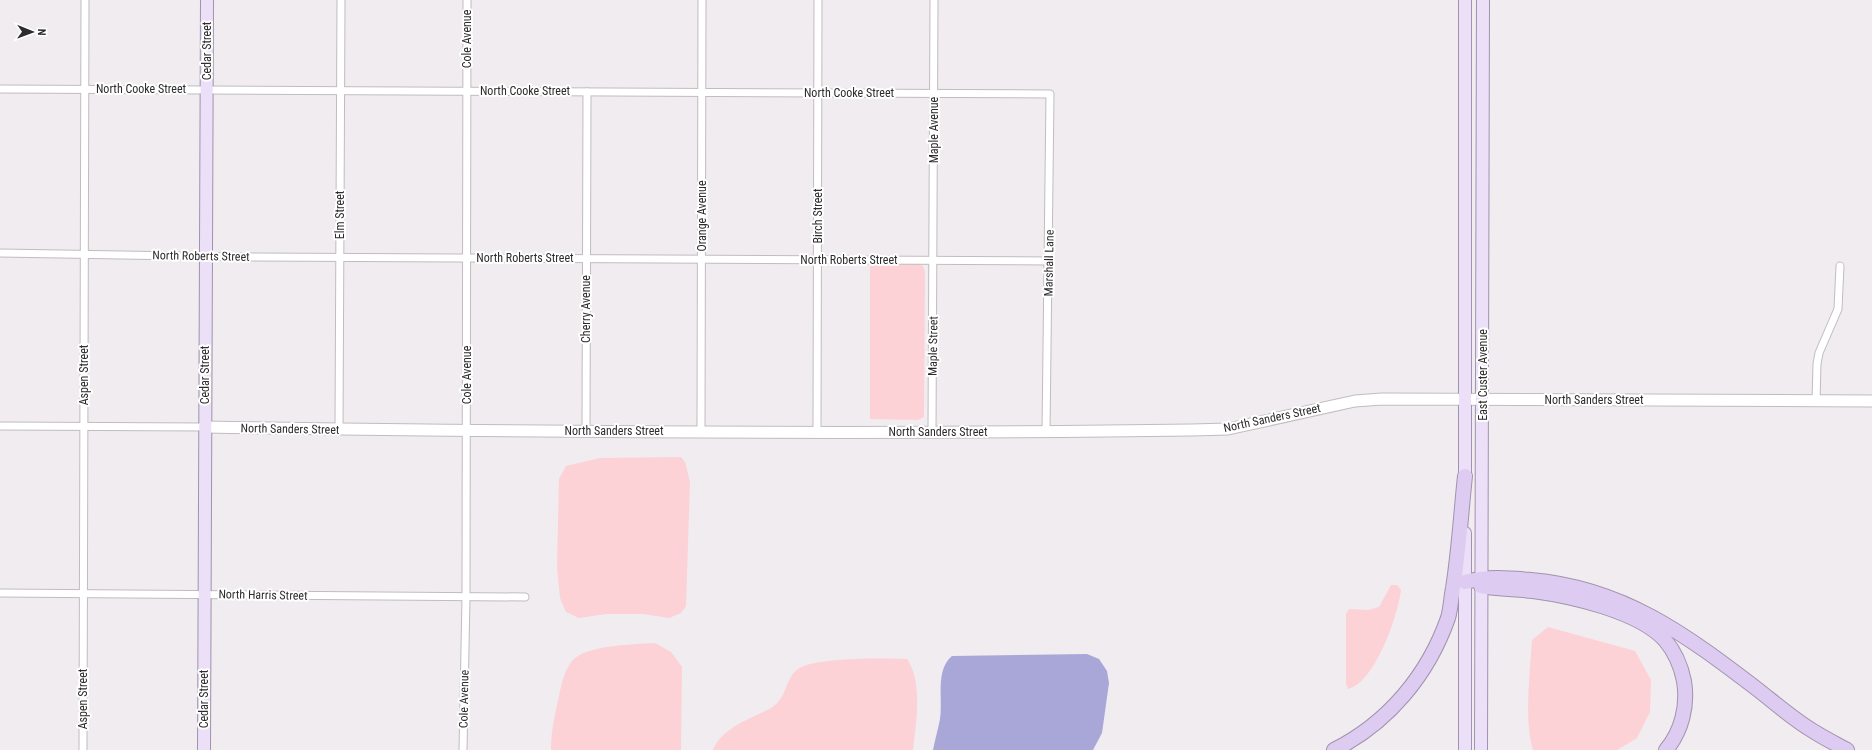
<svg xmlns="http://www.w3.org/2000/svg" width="1872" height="750" font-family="'Roboto Condensed',sans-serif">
<rect width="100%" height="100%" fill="#f1ecf0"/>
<g fill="#fcd2d7">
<polygon points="870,264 918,264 923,266 925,272 924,411 924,417 918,420 870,419"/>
<polygon points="600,458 681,457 685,462 690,482 686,606 681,613 669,618 643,614 606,614 579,618 566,612 560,598 557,567 559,479 566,466"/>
<path d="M1391,585H1397L1401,590C1398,615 1375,683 1348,689L1346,684V614L1349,609L1368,610L1379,607Z"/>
<path d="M1548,627L1635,651L1651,680L1650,712L1637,738L1617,750H1533C1524,720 1530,672 1532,640Z"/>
<path d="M655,643L671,652L682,667L681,750H551C551,733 554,718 558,701C561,686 563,673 572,661C585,645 636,644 655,643Z"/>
<path d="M907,659C923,681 916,724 913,750H713C721,728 752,718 771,708C788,698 784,679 798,669C814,657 885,658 907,659Z"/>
</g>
<path fill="#a9a7d8" d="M1087,654L1099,659L1107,671L1109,683L1102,733L1093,750H933C935,740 938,729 940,719C943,699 935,670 952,656Z"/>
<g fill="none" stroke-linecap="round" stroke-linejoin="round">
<g stroke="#c1bcc0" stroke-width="9">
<g id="street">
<polyline points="0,89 1050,94 1046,432"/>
<polyline points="0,253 244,257 1050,261"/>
<polyline points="1816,401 1817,364 1819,353 1838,309 1840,266"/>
<polyline points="0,426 205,427"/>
<polyline points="339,430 341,0"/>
<polyline points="586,431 587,92"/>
<polyline points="701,431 702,0"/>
<polyline points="817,432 818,0"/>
<polyline points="932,432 934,0"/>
<polyline points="0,593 525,597"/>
<polyline points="83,750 85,0"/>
<polyline points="463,750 466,597 467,0"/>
</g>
</g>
<g stroke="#c1bcc0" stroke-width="13">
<path id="secondary" d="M205,427C534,432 863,435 1192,430L1228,429L1355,401L1382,399L1872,401"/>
</g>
<g stroke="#a093ad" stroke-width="14">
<g id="primary">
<polyline points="1465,0 1465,485"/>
<polyline points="1465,533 1465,750"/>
<polyline points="204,750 207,0"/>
<polyline points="1481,750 1483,0"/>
</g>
</g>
<g stroke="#a093ad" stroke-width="16">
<g id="highway">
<path d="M1465,582C1488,576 1508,578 1531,580C1624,588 1686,635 1757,689C1775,703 1793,719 1813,731C1824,738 1836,744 1847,750"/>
<path d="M1481,586C1498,589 1515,589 1533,591C1571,596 1638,611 1665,640C1675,652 1681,666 1684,681C1688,705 1682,731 1666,750"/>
<path d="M1334,750C1388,723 1428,675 1448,618C1451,608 1451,598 1453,588C1459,551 1461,513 1465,476"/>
</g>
</g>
<use href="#street" stroke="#fff" stroke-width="7"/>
<use href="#secondary" stroke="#fff" stroke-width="11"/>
<use href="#primary" stroke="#ebe0f7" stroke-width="12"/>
<use href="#highway" stroke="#decbf2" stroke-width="14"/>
</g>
<g text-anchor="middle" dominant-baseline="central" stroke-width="4" stroke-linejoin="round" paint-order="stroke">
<g font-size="12" fill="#2d2b2c" stroke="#fff">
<text transform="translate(467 39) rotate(-90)">Cole Avenue</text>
<text transform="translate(207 51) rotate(-90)">Cedar Street</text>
<text x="141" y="89">North Cooke Street</text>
<text x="525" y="91">North Cooke Street</text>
<text x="849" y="93">North Cooke Street</text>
<text transform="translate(934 130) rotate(-90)">Maple Avenue</text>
<text transform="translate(340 215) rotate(-90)">Elm Street</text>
<text transform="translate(702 216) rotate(-90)">Orange Avenue</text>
<text transform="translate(818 216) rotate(-90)">Birch Street</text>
<text transform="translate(201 256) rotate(1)">North Roberts Street</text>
<text x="525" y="258">North Roberts Street</text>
<text x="849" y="260">North Roberts Street</text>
<text transform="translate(1049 263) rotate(-89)">Marshall Lane</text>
<text transform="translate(586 309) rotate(-90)">Cherry Avenue</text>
<text transform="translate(933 346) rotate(-89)">Maple Street</text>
<text transform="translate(84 375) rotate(-90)">Aspen Street</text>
<text transform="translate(205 375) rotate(-90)">Cedar Street</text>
<text transform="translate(467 375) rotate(-90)">Cole Avenue</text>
<text transform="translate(1483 375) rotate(-90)">East Custer Avenue</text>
<text x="1594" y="400">North Sanders Street</text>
<text transform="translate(1272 418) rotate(-12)">North Sanders Street</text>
<text transform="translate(290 429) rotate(1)">North Sanders Street</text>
<text x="614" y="431">North Sanders Street</text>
<text x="938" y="432">North Sanders Street</text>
<text transform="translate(263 595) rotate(1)">North Harris Street</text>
<text transform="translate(83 699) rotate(-90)">Aspen Street</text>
<text transform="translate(204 699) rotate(-90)">Cedar Street</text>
<text transform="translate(464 699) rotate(-89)">Cole Avenue</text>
</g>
</g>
<g transform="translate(32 32) rotate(91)" stroke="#ffffff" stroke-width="3" paint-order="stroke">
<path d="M0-3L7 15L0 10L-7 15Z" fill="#2d2b2c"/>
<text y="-6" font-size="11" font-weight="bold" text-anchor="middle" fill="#2d2b2c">N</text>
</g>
</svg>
